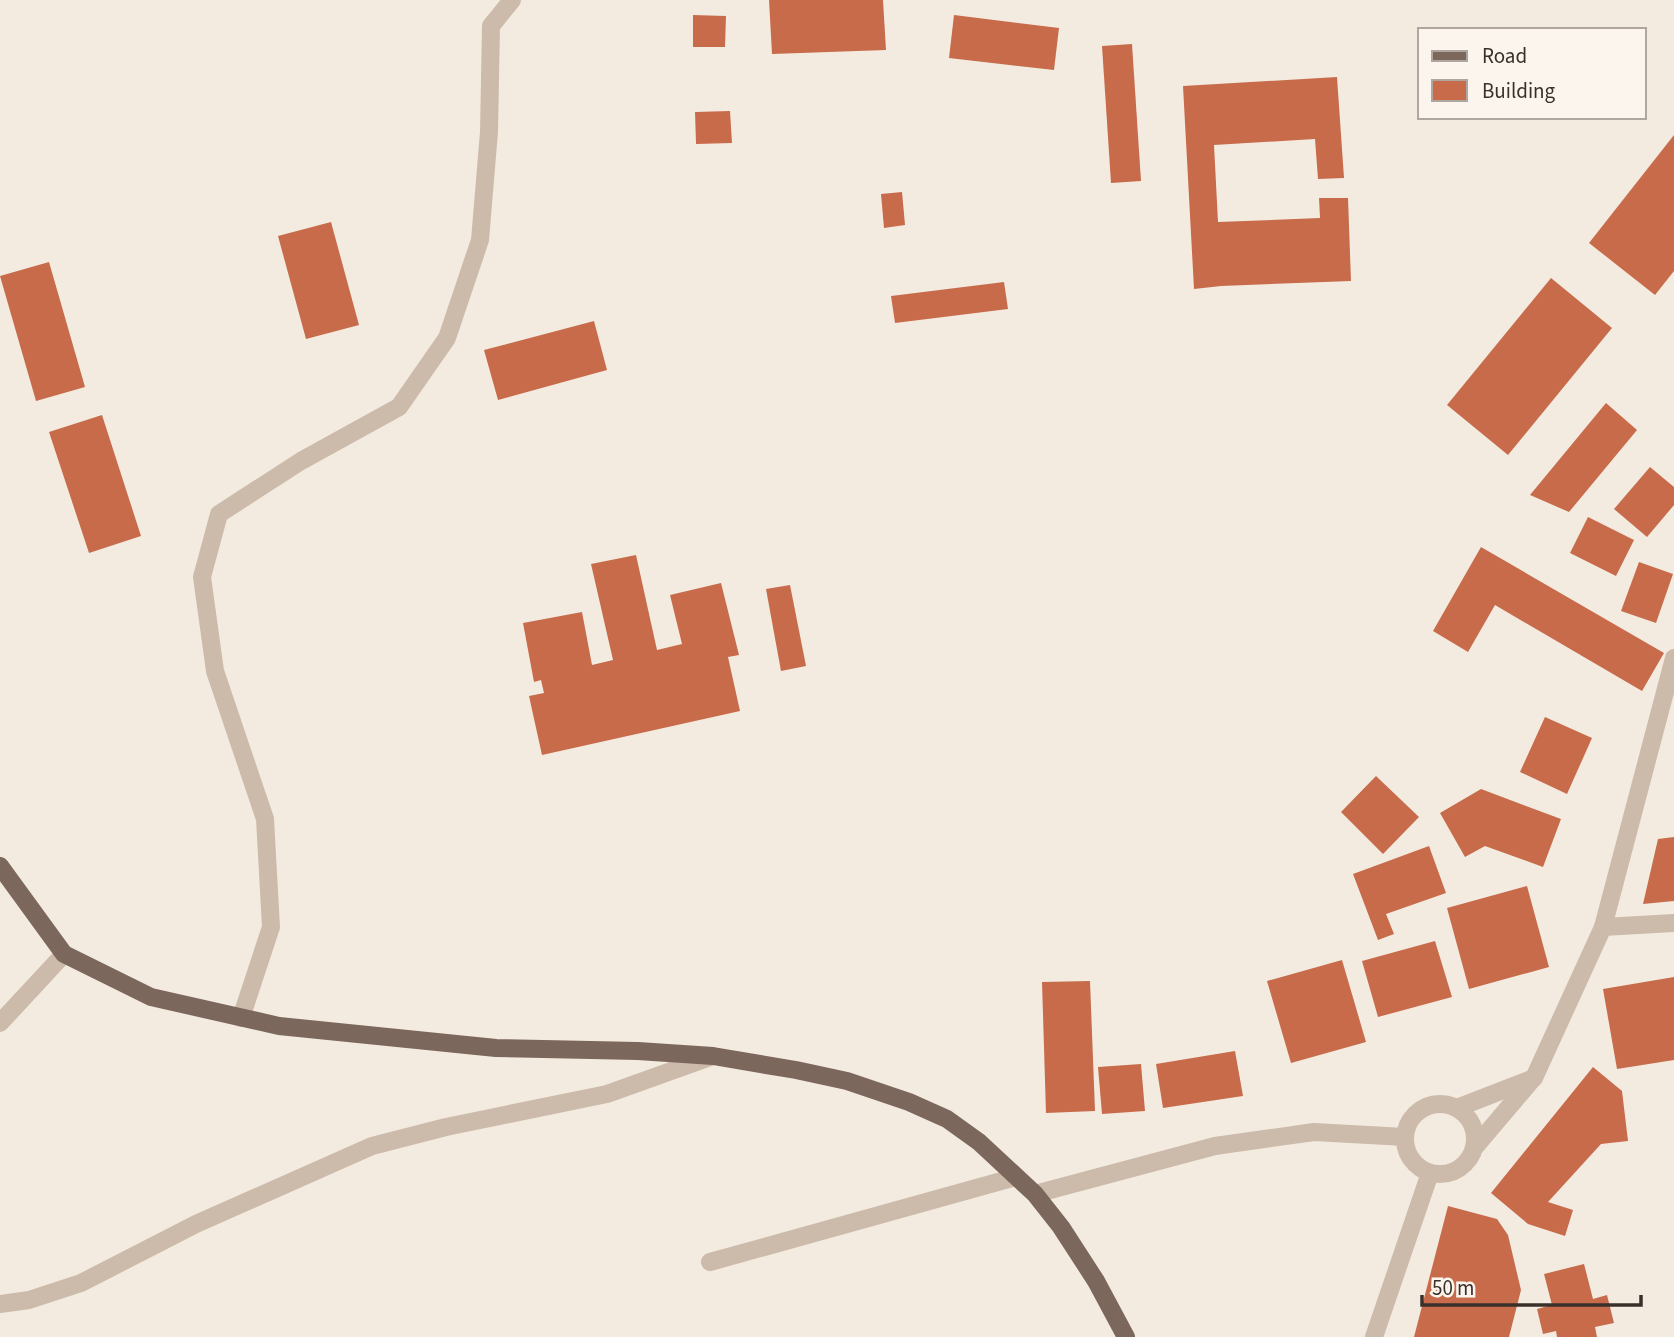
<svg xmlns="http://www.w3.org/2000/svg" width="1674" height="1337" font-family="'Source Sans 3',sans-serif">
<rect width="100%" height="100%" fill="#f4ebe0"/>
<g fill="#c76b4b">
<polygon points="769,0 883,0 886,50 772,54"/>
<polygon points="693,15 726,16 725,47 693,47"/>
<polygon points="954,15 1059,28 1054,70 949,58"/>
<polygon points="1132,44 1141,181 1111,183 1102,46"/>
<polygon points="1337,77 1344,178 1318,179 1315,139 1214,145 1218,222 1320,218 1319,198 1348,198 1351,281 1221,286 1194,289 1183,86"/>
<polygon points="730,111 732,143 696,144 695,112"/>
<polygon points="1674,135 1674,271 1655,295 1589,243"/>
<polygon points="902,192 905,225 884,228 881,194"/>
<polygon points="331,222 359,325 306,339 278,236"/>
<polygon points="49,262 85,387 36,401 0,276"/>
<polygon points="1551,278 1612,328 1508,455 1447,405"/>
<polygon points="1004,282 1008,309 895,323 891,296"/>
<polygon points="594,321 607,370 498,400 484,350"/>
<polygon points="1606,403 1637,430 1569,512 1530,495"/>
<polygon points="102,415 141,536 89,553 49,432"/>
<polygon points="1650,467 1674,487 1674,505 1647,537 1614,509"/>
<polygon points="1588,517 1634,540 1616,576 1570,553"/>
<polygon points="1481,547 1664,653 1642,691 1495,605 1468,652 1433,631"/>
<polygon points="636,555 657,650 682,644 670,595 721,583 739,655 728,657 740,711 542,755 529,696 544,693 541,680 534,682 523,623 582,612 592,665 613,660 591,564"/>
<polygon points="1639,562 1673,574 1656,623 1621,611"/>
<polygon points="790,585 806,666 781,671 766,589"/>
<polygon points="1545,717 1592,738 1567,794 1520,772"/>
<polygon points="1376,776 1419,817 1383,854 1341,812"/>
<polygon points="1481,789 1561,819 1543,867 1485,846 1465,857 1440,813"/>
<polygon points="1674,837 1674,901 1643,904 1658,839"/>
<polygon points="1429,846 1446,893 1386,914 1394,934 1378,940 1353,874"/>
<polygon points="1527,886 1549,967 1469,989 1447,908"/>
<polygon points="1435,941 1452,997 1378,1017 1362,961"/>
<polygon points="1342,960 1366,1042 1291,1063 1267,981"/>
<polygon points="1674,977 1674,1060 1617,1069 1603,989"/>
<polygon points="1090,981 1095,1111 1046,1113 1042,982"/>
<polygon points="1235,1051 1243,1096 1163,1108 1156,1064"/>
<polygon points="1141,1064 1145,1111 1102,1114 1098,1067"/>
<polygon points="1593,1067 1622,1091 1628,1141 1601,1144 1548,1202 1573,1210 1565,1236 1528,1224 1491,1193"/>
<polygon points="1448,1206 1497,1219 1508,1235 1521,1290 1509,1337 1414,1337"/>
<polygon points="1584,1264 1593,1299 1607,1295 1614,1323 1595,1327 1597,1337 1557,1337 1556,1331 1543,1334 1537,1309 1552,1305 1544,1274"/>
</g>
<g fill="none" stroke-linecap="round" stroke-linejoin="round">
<g stroke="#ccbbab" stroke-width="18">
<polyline points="1603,927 1674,923"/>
<polyline points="241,1018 271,927 265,819 215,671 202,577 219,514 301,461 399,407 447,338 480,240 489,132 491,26 512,0"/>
<polyline points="0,1023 64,954"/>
<circle cx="1440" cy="1139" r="35"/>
<polyline points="1457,1108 1534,1078 1603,927 1674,658"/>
<polyline points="1475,1147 1531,1081"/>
<polyline points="1035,1194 1215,1146 1314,1132 1405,1137"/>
<polyline points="710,1262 1016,1177"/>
<polyline points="0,1304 29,1300 81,1283 196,1224 372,1146 446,1127 607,1094 713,1056"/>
<polyline points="1374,1337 1430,1173"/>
</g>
<polyline stroke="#7c675c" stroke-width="18" points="0,866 64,954 151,997 279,1026 496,1048 638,1051 713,1056 796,1070 847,1081 909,1102 947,1119 979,1142 1035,1194 1061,1227 1096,1281 1126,1337"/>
</g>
<rect x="1418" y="28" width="228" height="91" fill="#fbf5ed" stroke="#aea69f" stroke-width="2"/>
<rect x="1432" y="51" width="35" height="10" fill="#7c675c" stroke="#aea69f" stroke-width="2"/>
<text x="1482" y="63" font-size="21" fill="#3a302b">Road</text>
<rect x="1432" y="80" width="35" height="21" fill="#c76b4b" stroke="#aea69f" stroke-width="2"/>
<text x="1482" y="98" font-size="21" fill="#3a302b">Building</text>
<path d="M1422 1295v10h219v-10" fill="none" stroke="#3a302b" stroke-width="3.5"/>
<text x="1432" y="1295" font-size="21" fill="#3a302b" stroke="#fbf5ed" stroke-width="5" paint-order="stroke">50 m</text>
</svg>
